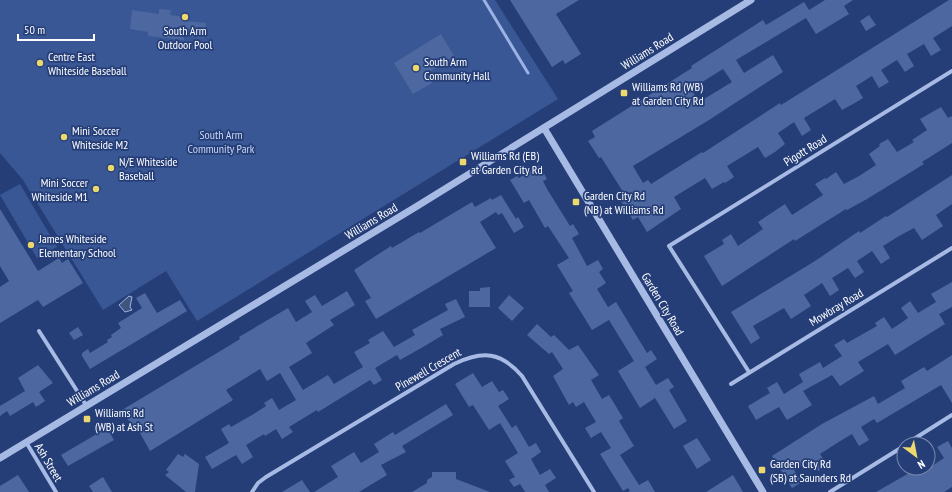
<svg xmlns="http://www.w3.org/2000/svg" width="952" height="492" font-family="'PT Sans Narrow',sans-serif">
<rect width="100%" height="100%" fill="#253e78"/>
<g fill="#395695">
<polygon points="0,0 495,0 558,99 197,321 166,271 103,310 23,180 0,153"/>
<polygon points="20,184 57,247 37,258 0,195"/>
</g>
<polygon fill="#41547e" stroke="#9bb3e4" points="129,296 132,297 130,307 132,310 125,312 119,305"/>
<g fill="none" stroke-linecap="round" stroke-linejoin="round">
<polyline stroke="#9bb3e4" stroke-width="3" points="484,0 528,73"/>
</g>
<g fill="#4d68a1" fill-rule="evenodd">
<polygon points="510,0 579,0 556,14 581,54 565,64 563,60 552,67"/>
<path d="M825,0H853L844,6L849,14L816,34L806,18L736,60L744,73L773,55L783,72L709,120L633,166L643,183L648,180L651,184L702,152L703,153L780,103L781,105L949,0H952V26L933,38L941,50L931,56L924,44L907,54L914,66L905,72L897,60L881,70L889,82L879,88L872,76L856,86L863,98L853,104L842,110L835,99L804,118L811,130L802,136L794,122L778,133L785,144L775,152L765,158L758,147L727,166L734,177L725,183L724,182L712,189L705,178L674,197L681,209L647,232L638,217L633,220L619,198L625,195L601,157L599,158L588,141L595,137L592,131L692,68L691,66L763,20L766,25L804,2L809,10ZM723,69L732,82L699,102L691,89Z"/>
<polygon points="159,9 171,10 170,15 185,17 184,21 206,23 204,38 184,36 184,40 148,36 148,32 130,29 132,10 159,14"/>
<polygon points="869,15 876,25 866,31 860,21"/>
<polygon points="441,34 454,56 426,74 432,83 413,94 394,63"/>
<polygon points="941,107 948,118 952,116 952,143 922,162 924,164 867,199 847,210 846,209 795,241 794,239 722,286 704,256 724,244 722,240 731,234 738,246 763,229 758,222 785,204 792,215 823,195 815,184 825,178 826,179 836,172 844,184 859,176 876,165 869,154 880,146 879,144 888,139 897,152 914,142 912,140 927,130 920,119"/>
<polygon points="539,165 547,179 543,181 547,189 570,226 573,224 579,234 572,238 587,266 598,260 603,269 599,272 606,283 597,289 608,307 616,302 647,353 651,350 657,359 645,367 656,385 668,378 674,387 669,390 687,421 674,429 655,398 640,408 618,371 634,361 609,320 592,330 569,293 573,291 557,265 569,258 548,226 545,228 529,200 524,203 510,180 517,176 519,178"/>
<polygon points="952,175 952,204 936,215 943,226 922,240 914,228 899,236 883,246 890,258 881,264 872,251 857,261 864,272 855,278 848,268 832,278 839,290 830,296 822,283 804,295 811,306 791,319 784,308 753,326 760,338 751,344 731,312 815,261 859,231 860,233 886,216 887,217"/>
<polygon points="501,195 516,219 518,217 524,227 514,233 502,213 498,215 496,212 480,222 496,248 376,319 365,301 371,298 354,270 391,246 392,248 419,232 420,233 472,202 475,207 491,198 492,200"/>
<polygon points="0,209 38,271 59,258 62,263 68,259 83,283 43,307 38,300 0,323 0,287 9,281 0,266"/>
<polygon points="952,282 952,307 939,314 945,324 895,355 888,344 858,362 864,371 840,386 832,375 803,391 812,405 787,420 779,407 756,420 748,406 770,393 767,388 777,382 784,394 803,382 799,374 820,362 823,368 842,356 834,345 844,339 847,343 877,326 875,323 884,317 892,329 908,318 901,308 910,301 918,313 936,302 931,294"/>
<polygon points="490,287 490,307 469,307 469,291 480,291 480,288"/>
<polygon points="347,291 355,305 330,320 334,325 306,343 312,353 289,367 303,390 328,375 334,384 363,367 354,352 370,343 368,340 383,331 394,347 415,335 412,330 448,310 445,304 456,299 465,317 440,329 443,335 423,347 400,360 397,355 375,368 382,380 374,385 370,380 318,412 317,410 289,427 293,432 282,439 276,429 265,436 264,434 246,445 253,457 242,464 236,455 212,469 205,457 229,443 221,429 229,424 231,427 252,415 266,406 264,403 272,398 279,410 296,400 280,373 267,381 260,369 226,390 233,400 150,451 135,424 132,426 122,410 227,347 240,339 239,337 288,308 296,322 312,312 305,301 315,295 322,306"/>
<polygon points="145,293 157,313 180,300 187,311 90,369 82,356 82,353 88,349 90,353 108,342 107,340 112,337 111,335 121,328 118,323 142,308 136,298"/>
<polygon points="509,295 524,308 512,321 498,308"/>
<polygon points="537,324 551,337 554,335 569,350 578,345 599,375 591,380 602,399 609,395 623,418 619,421 634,446 620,455 639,485 648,480 655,492 628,492 630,491 628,488 623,491 600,454 611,448 601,432 591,438 585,428 596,422 584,402 576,407 573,402 569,405 553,376 563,369 552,352 549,354 527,335"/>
<polygon points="78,327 83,335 74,340 69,333"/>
<polygon points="952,355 952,403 941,385 877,423 874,419 861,427 869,440 859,446 852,434 837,443 820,454 827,465 818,471 811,460 794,470 802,482 792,488 772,456 822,424 874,396 878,404 905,388 901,381 924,367 927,371"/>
<polygon points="38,365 53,383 39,392 45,401 36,407 33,402 10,416 7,411 0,416 0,406 25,391 18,378"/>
<polygon points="473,373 482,387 492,381 499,392 503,390 509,399 498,406 512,428 516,425 529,447 536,443 541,452 531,459 540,475 550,469 556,478 545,485 549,492 525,492 520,484 514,487 509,480 515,477 505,461 518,453 500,423 489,430 473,405 469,407 455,384"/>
<polygon points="446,404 453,415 402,446 406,452 381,465 387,475 359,492 314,492 338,477 331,466 354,452 361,463 379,452 374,444 393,432 395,435"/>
<polygon points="107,428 114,440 68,466 61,455"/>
<polygon points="697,438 711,460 697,469 683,446"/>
<polygon points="948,441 952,448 952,487 944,492 876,492 918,468 929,468 944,458 937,447"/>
<polygon points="178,454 183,457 185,454 199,464 195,492 186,492 165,475 169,472 166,470"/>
<polygon points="432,472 456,472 456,479 490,492 412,492 427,483 427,480 432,477"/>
<polygon points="18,475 29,492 0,492 0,486"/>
<polygon points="733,475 743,492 706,492"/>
<polygon points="103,477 112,492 93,492 89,486"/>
<polygon points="302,480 310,492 282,492"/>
</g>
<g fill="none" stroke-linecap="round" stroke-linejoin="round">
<g stroke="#a7bae3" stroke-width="4">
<polyline points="39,331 86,405"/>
<polyline points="749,372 669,246 952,71"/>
<polyline points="731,384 952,248"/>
<polyline points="26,442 56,492"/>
<polyline points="906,444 952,415"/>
<path d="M252,492L258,483L266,477L454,364C483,350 501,352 522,376L594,492"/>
<polyline points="830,492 904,446"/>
</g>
<g stroke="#a7bae3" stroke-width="7">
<polyline points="544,128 763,492"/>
<polyline points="0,458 414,208 751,0"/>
</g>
</g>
<g fill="#ecd86c" stroke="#253e78" stroke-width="1.5">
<circle cx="185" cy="17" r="4"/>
<circle cx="40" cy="63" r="4"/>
<circle cx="416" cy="68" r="4"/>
<rect x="620" y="89" width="8" height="8" rx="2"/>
<circle cx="64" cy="137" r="4"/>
<rect x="459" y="158" width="8" height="8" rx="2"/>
<circle cx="111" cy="168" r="4"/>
<circle cx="96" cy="189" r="4"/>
<rect x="572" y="198" width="8" height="8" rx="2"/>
<circle cx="31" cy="245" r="4"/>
<rect x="83" y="415" width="8" height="8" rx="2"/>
<rect x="758" y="466" width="8" height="8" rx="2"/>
</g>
<g text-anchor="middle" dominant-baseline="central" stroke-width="3.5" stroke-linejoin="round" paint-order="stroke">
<g font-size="12" fill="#fff" stroke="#253e78" text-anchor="start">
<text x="185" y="30" text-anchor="middle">South Arm<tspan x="185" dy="14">Outdoor Pool</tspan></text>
<text x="48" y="56">Centre East<tspan x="48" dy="14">Whiteside Baseball</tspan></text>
<text x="424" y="61">South Arm<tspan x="424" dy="14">Community Hall</tspan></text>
<text x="632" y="86">Williams Rd (WB)<tspan x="632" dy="14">at Garden City Rd</tspan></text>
<text x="72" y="130">Mini Soccer<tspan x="72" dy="14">Whiteside M2</tspan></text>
<text x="471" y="155">Williams Rd (EB)<tspan x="471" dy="14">at Garden City Rd</tspan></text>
<text x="119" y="161">N/E Whiteside<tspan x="119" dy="14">Baseball</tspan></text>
<text x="88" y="182" text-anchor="end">Mini Soccer<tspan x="88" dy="14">Whiteside M1</tspan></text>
<text x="584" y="195">Garden City Rd<tspan x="584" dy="14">(NB) at Williams Rd</tspan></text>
<text x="39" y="238">James Whiteside<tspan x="39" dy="14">Elementary School</tspan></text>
<text x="95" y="412">Williams Rd<tspan x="95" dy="14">(WB) at Ash St</tspan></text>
<text x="770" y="463">Garden City Rd<tspan x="770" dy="14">(SB) at Saunders Rd</tspan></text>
</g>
<g font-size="12" fill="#fff" stroke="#253e78">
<text transform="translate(647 51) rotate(-32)">Williams Road</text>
<text transform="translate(805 150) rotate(-32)">Pigott Road</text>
<text transform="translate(371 221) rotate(-31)">Williams Road</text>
<text transform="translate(663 304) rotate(59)">Garden City Road</text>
<text transform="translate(836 307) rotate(-31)">Mowbray Road</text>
<text transform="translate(428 369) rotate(-30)">Pinewell Crescent</text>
<text transform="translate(93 388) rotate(-31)">Williams Road</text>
<text transform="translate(49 462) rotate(59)">Ash Street</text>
</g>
<g font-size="12" fill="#c9d6f3" stroke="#253e78">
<text x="221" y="134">South Arm<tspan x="221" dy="14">Community Park</tspan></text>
</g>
</g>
<g transform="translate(916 456) rotate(148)"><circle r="19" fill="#253e78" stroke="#7c8bae"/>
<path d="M0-3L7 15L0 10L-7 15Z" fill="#ecd86c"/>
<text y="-6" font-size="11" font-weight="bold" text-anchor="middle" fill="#ffffff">N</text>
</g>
<path d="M18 34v6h76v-6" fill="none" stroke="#ffffff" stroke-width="2"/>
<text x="24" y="34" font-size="12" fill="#ffffff" stroke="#253e78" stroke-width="3" paint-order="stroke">50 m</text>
</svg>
